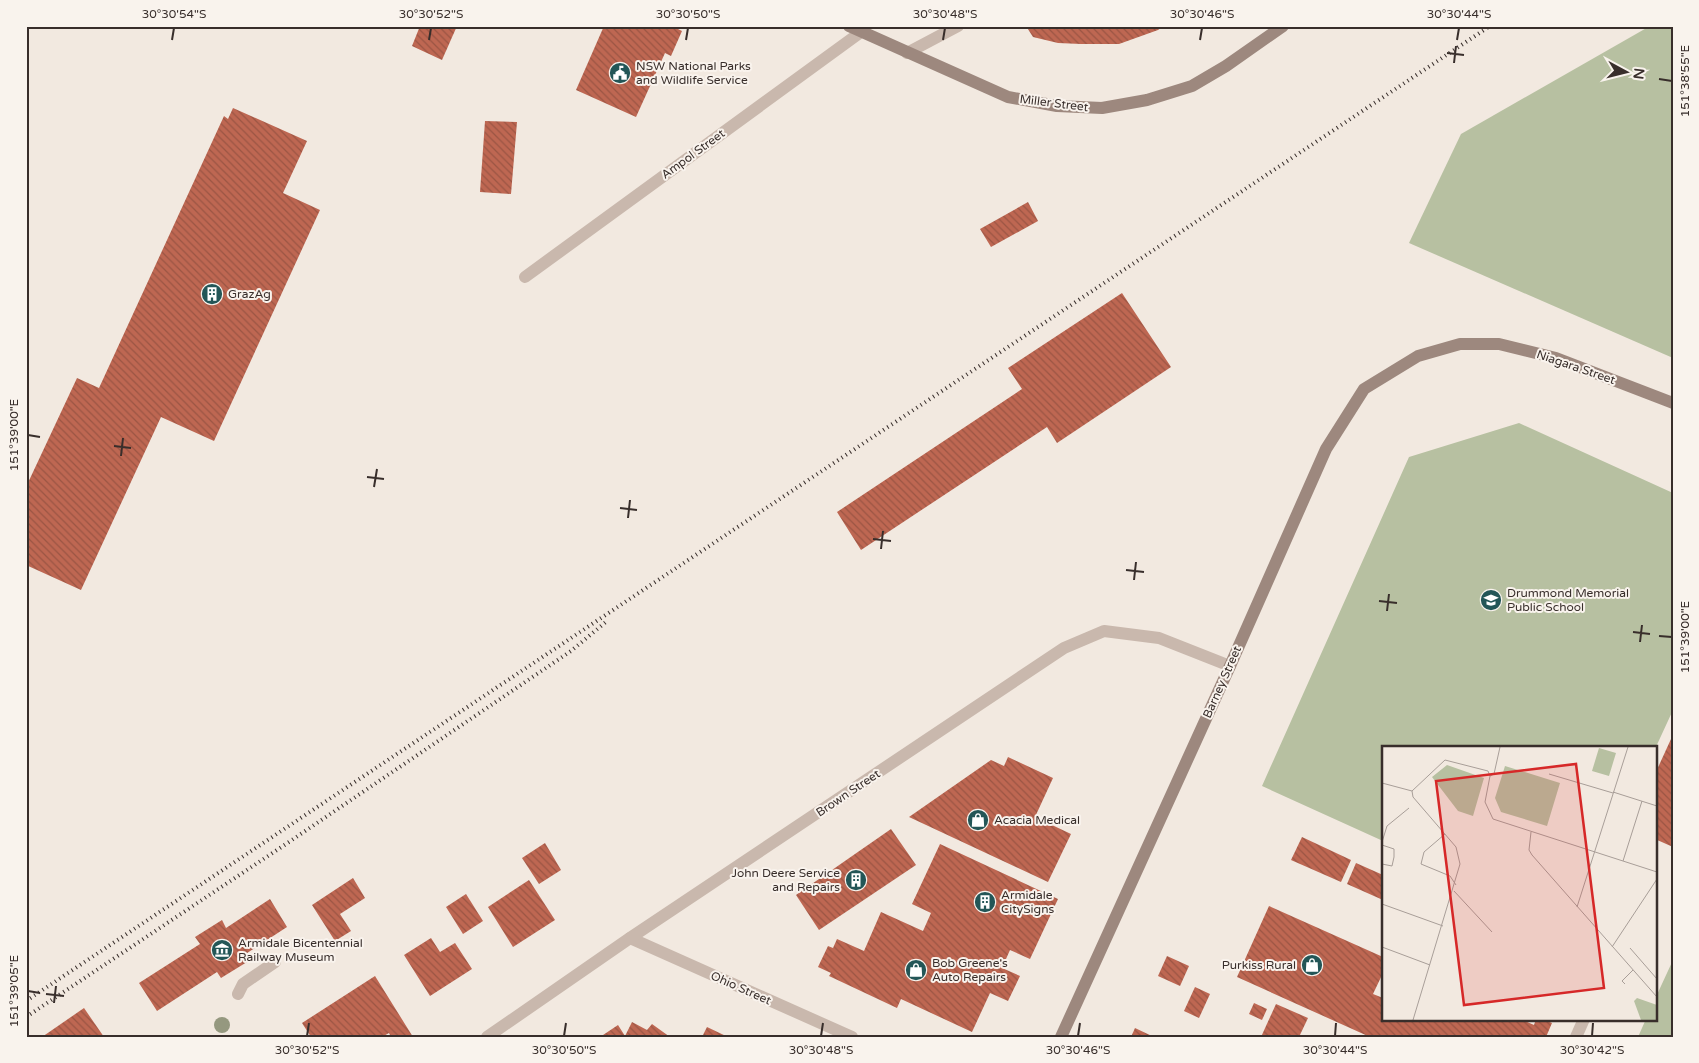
<svg xmlns="http://www.w3.org/2000/svg" width="1699" height="1063" font-family="'Varela Round',sans-serif">
<defs>
<pattern id="building-back-hatch" width="6" height="6" patternUnits="userSpaceOnUse" patternTransform="scale(1.25)"><rect width="6" height="6" fill="#be6752"/><path d="M-1 5l2 2M0 0l6 6M5-1l2 2" fill="none" stroke="#9b5544"/></pattern>
</defs>
<rect width="100%" height="100%" fill="#f2e9e0"/>
<g fill="#b7c0a1">
<polygon points="1650,26 1673,26 1673,358 1409,243 1461,134"/>
<polygon points="1519,423 1673,493 1673,710 1655,749 1655,747 1383,747 1383,841 1262,786 1409,457"/>
<polygon points="1673,960 1673,1037 1638,1037 1646,1019 1655,1019 1655,999"/>
</g>
<g fill="url(#building-back-hatch)">
<polygon points="420,26 457,26 442,60 412,46"/>
<polygon points="604,26 672,26 682,31 671,56 665,53 636,117 576,90"/>
<polygon points="1026,26 1164,26 1158,30 1119,44 1081,44 1058,43 1033,37"/>
<polygon points="233,108 307,141 283,193 320,210 214,441 161,417 81,590 26,565 26,487 77,378 99,388 224,116 228,119"/>
<polygon points="485,121 517,122 511,194 480,192"/>
<polygon points="1028,202 1038,221 991,247 980,229"/>
<polygon points="1122,293 1171,367 1057,443 1047,427 861,550 837,512 1022,389 1008,368"/>
<polygon points="1671,739 1673,740 1673,847 1655,839 1655,774"/>
<polygon points="1008,757 1053,778 1035,817 1071,834 1048,882 909,817 991,760 1004,766"/>
<polygon points="891,829 916,865 819,930 796,895"/>
<polygon points="1302,837 1351,860 1341,882 1291,860"/>
<polygon points="545,843 561,870 539,884 522,858"/>
<polygon points="940,844 1058,899 1030,959 1010,950 1002,968 1020,976 1008,1001 990,993 972,1032 901,999 897,1008 829,976 831,973 818,967 828,946 833,948 837,939 864,951 881,912 923,931 931,913 912,904"/>
<polygon points="1356,863 1383,875 1383,900 1347,884"/>
<polygon points="353,878 365,898 340,914 351,931 335,941 312,905"/>
<polygon points="529,880 555,920 513,947 488,907"/>
<polygon points="466,894 483,921 463,934 446,907"/>
<polygon points="270,899 287,927 244,955 247,962 221,978 217,972 157,1011 139,983 200,944 195,937 222,920 226,928"/>
<polygon points="1269,906 1383,957 1383,973 1373,994 1383,998 1383,1019 1521,1019 1534,1025 1536,1019 1543,1019 1552,1023 1546,1037 1370,1037 1237,977"/>
<polygon points="431,938 440,952 455,943 472,969 430,996 404,955"/>
<polygon points="1167,956 1189,966 1180,986 1158,976"/>
<polygon points="375,976 413,1037 391,1037 389,1033 382,1037 311,1037 302,1023"/>
<polygon points="1195,987 1210,994 1199,1018 1184,1011"/>
<polygon points="1254,1003 1267,1009 1262,1020 1249,1014"/>
<polygon points="1276,1004 1308,1018 1299,1037 1261,1037"/>
<polygon points="84,1008 104,1037 42,1037"/>
<polygon points="632,1022 647,1030 652,1024 670,1037 600,1037 618,1025 625,1036"/>
<polygon points="707,1027 728,1037 702,1037"/>
<polygon points="1135,1028 1154,1037 1131,1037"/>
</g>
<g fill="none" stroke-linecap="round" stroke-linejoin="round">
<g stroke="#c9b8ad" stroke-width="12">
<polyline points="907,53 958,26"/>
<polyline points="238,994 243,984 275,962"/>
<polyline points="1576,1037 1584,1019"/>
</g>
<g stroke="#c9b8ad" stroke-width="12">
<polyline points="525,277 861,32"/>
<polyline points="630,938 852,1037"/>
<polyline points="487,1037 630,938 1064,648 1104,631 1159,638 1230,666"/>
</g>
<g stroke="#9d887e" stroke-width="12">
<polyline points="849,26 1008,97 1057,106 1102,108 1147,100 1192,86 1226,66 1283,26"/>
<polyline points="1061,1037 1230,666 1326,449 1364,389 1418,356 1460,344 1499,344 1556,358 1673,403"/>
</g>
<g stroke="#382e2b" stroke-width="4" stroke-dasharray="1 4" stroke-linecap="butt">
<polyline points="26,1001 1490,26"/>
<polyline points="26,1017 286,844 571,651 607,621"/>
</g>
</g>
<circle fill="#95987f" cx="222" cy="1025" r="8"/>
<path fill="none" stroke="#382e2b" stroke-width="2" d="M172,40L174,28M429,40L431,28M686,40L688,28M943,40L945,28M1200,40L1202,28M1457,40L1459,28M1447,53L1464,55M1454,63L1456,46M1659,79L1672,81M28,435L40,437M114,446L131,448M121,456L123,438M367,477L384,479M374,487L377,469M620,508L637,510M628,518L630,500M873,539L891,541M881,549L883,531M1126,570L1144,572M1134,580L1136,562M1379,601L1397,603M1387,611L1389,594M1633,632L1650,634M1659,636L1672,637M1640,642L1642,625M28,991L40,993M46,994L64,996M54,1003L56,986M307,1036L309,1023M564,1036L566,1023M821,1036L823,1023M1078,1036L1080,1023M1335,1036L1336,1023M1592,1036L1593,1023"/>
<defs>
<g id="civic-disc" transform="scale(1.125)"><circle r="9.5" fill="#235657" stroke="#f9f3ed"/><path d="M-.6-6.5H3V-4.5H.6V-3L4-1V1h2V6H-6V1h2V-1L-.6-3ZM-1.2 2.5V6h2.4V2.5Z" fill="#fff"/></g>
<g id="building-disc" transform="scale(1.125)"><circle r="9.5" fill="#235657" stroke="#f9f3ed"/><path d="M-4-6H4V6H1V3H-1V6H-4ZM-2.5-4.3h1.7v1.8h-1.7ZM.8-4.3h1.7v1.8H.8ZM-2.5-1h1.7V.8h-1.7ZM.8-1h1.7V.8H.8Z" fill="#fff"/></g>
<g id="school-disc" transform="scale(1.125)"><circle r="9.5" fill="#235657" stroke="#f9f3ed"/><path d="M0-5L7-2L0 1L-7-2ZM-4 1L0 2.5L4 1V4Q0 6-4 4Z" fill="#fff"/></g>
<g id="shop-disc" transform="scale(1.125)"><circle r="9.5" fill="#235657" stroke="#f9f3ed"/><path d="M-5-2.5h2.3a2.7 3.5 0 0 1 5.4 0H5L5.5 6h-11ZM-1.5-2.5h3a1.5 2.3 0 0 0-3 0Z" fill="#fff"/></g>
<g id="museum-disc" transform="scale(1.125)"><circle r="9.5" fill="#235657" stroke="#f9f3ed"/><path d="M0-6L6-3V-2H-6V-3ZM-5-1h2V3h-2ZM-1-1h2V3h-2ZM3-1h2V3H3ZM-6 4H6V6H-6Z" fill="#fff"/></g>
</defs>
<g fill-rule="evenodd">
<use href="#civic-disc" x="620" y="73"/>
<use href="#building-disc" x="212" y="294"/>
<use href="#school-disc" x="1491" y="600"/>
<use href="#shop-disc" x="978" y="820"/>
<use href="#building-disc" x="856" y="880"/>
<use href="#building-disc" x="985" y="902"/>
<use href="#museum-disc" x="222" y="950"/>
<use href="#shop-disc" x="1312" y="965"/>
<use href="#shop-disc" x="916" y="970"/>
</g>
<g text-anchor="middle" dominant-baseline="central" stroke-width="4" stroke-linejoin="round" paint-order="stroke">
<g font-size="12" fill="#382e2b" stroke="#f9f3ed" text-anchor="start">
<text x="636" y="66">NSW National Parks<tspan x="636" dy="14">and Wildlife Service</tspan></text>
<text x="228" y="294">GrazAg</text>
<text x="1507" y="593">Drummond Memorial<tspan x="1507" dy="14">Public School</tspan></text>
<text x="994" y="820">Acacia Medical</text>
<text x="840" y="873" text-anchor="end">John Deere Service<tspan x="840" dy="14">and Repairs</tspan></text>
<text x="1001" y="895">Armidale<tspan x="1001" dy="14">CitySigns</tspan></text>
<text x="238" y="943">Armidale Bicentennial<tspan x="238" dy="14">Railway Museum</tspan></text>
<text x="932" y="963">Bob Greene's<tspan x="932" dy="14">Auto Repairs</tspan></text>
<text x="1296" y="965" text-anchor="end">Purkiss Rural</text>
</g>
<g font-size="12" fill="#382e2b" stroke="#f9f3ed">
<text transform="translate(1054 103) rotate(7)">Miller Street</text>
<text transform="translate(693 154) rotate(-36)">Ampol Street</text>
<text transform="translate(1576 367) rotate(19)">Niagara Street</text>
<text transform="translate(1222 682) rotate(-66)">Barney Street</text>
<text transform="translate(848 793) rotate(-34)">Brown Street</text>
<text transform="translate(741 988) rotate(24)">Ohio Street</text>
</g>
</g>
<g transform="translate(1382 746)">
<rect width="275" height="275" fill="#f2e9e0"/>
<path d="M217,2L234,7L227,30L210,25ZM65,19L102,32L91,70L76,65L50,31ZM123,20L178,37L165,80L119,66L113,52ZM255,252L275,259V274H259L252,255Z" fill="#b7c0a1"/>
<path fill="none" stroke="#a89e98" stroke-width="1" d="M106,25L108,30L103,56L111,73L275,126M167,28L231,47M108,30L112,28L118,1M0,37L30,45M30,45L31,51L74,101L78,118L31,274M30,45L63,14L106,25M231,46L275,60M149,86L147,104L150,109L275,251M63,88L42,106L39,118L68,130L74,139M0,96L5,80L27,62M0,99L12,103V111L10,120L0,118M241,115L260,55M72,145L110,186M0,158L61,180M195,161L246,1M0,201L48,219M230,201L275,133M248,202L275,233M243,238L240,235L251,224"/>
<path fill="#d62828" fill-opacity="0.15" stroke="#d62828" stroke-width="2.5" d="M194,18L222,242L82,259L54,35Z"/>
<rect width="275" height="275" fill="none" stroke="#382e2b" stroke-width="2.5"/>
</g>
<rect width="1699" height="1063" fill="none" stroke="#f9f3ed" stroke-width="55"/>
<g transform="translate(1626 72) rotate(97)" stroke="#f9f3ed" stroke-width="4" paint-order="stroke">
<path d="M0-4L9 19L0 12L-9 19Z" fill="#382e2b"/>
<text y="-8" font-size="14" font-weight="bold" text-anchor="middle" fill="#382e2b">N</text>
</g>
<rect x="28" y="28" width="1644" height="1008" fill="none" stroke="#382e2b" stroke-width="2"/>
<g font-size="12" text-anchor="middle" fill="#382e2b">
<text x="174" y="18">30°30'54"S</text>
<text x="431" y="18">30°30'52"S</text>
<text x="688" y="18">30°30'50"S</text>
<text x="945" y="18">30°30'48"S</text>
<text x="1202" y="18">30°30'46"S</text>
<text x="1459" y="18">30°30'44"S</text>
<text transform="translate(1685 81) rotate(-90)" y="4">151°38'55"E</text>
<text transform="translate(14 435) rotate(-90)" y="4">151°39'00"E</text>
<text transform="translate(1685 637) rotate(-90)" y="4">151°39'00"E</text>
<text transform="translate(14 991) rotate(-90)" y="4">151°39'05"E</text>
<text x="307" y="1054">30°30'52"S</text>
<text x="564" y="1054">30°30'50"S</text>
<text x="821" y="1054">30°30'48"S</text>
<text x="1078" y="1054">30°30'46"S</text>
<text x="1335" y="1054">30°30'44"S</text>
<text x="1592" y="1054">30°30'42"S</text>
</g>
</svg>
